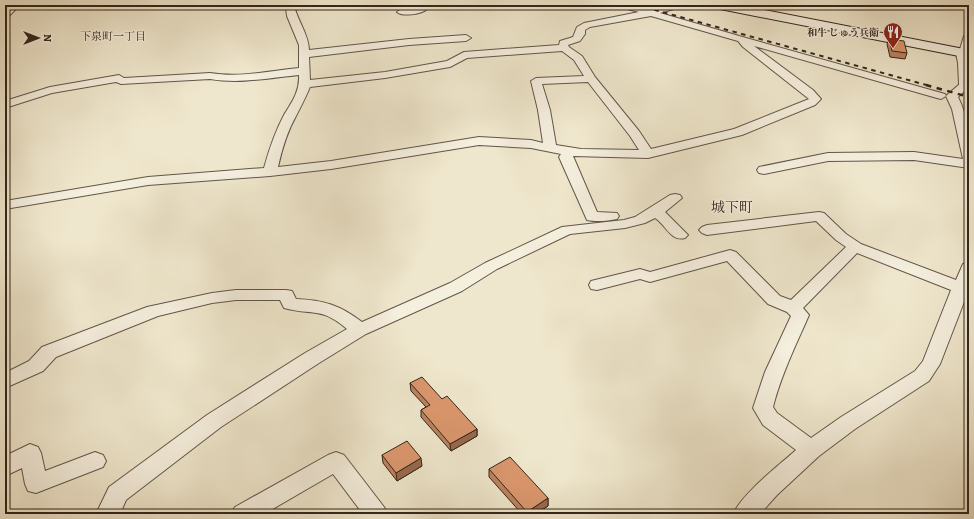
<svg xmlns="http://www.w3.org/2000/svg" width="974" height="519" font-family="Alegreya,'Noto Serif JP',serif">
<rect width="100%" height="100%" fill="#efe7cd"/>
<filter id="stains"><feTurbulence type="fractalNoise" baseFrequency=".005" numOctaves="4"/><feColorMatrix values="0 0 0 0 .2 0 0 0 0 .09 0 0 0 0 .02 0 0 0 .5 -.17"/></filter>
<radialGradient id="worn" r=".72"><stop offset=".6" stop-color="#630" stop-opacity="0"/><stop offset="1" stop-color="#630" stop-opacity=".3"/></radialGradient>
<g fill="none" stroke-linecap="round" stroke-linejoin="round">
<g stroke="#625648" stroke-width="2">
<g id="minor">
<polygon points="11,5 20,5 8,17 5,18 5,10"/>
<path d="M226,5H294C297,20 309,35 309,50L409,39L466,35L471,38L466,41L409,45L309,57L310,80L385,72L447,61L464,52L559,45L560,41L573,37L577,27L584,23L639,12L620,7L619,5H633L651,10L668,5H678L677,8L660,13L746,38L945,94L946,96L962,82L969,81V87L958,97C970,121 969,141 969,168L914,160L828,161L764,174L759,173L757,170L759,167L828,153L914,152L963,159L952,109L946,96L941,99L937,98L754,46L813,90L821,99L815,105L742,135L648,158L573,156L597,212L617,213L619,216L617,219C608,221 596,222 587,220L559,157L561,154L531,148L479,145L331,169L270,176L148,185L5,209V201L148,177L264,168C269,150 275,132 284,115C292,102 300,91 299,75C269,78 240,84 210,79L121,84L116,82L52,93L5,108V101L50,87L119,75L124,78L210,73C240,78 269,71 299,68V45L287,16L286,8H230ZM651,16L738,41L743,47L809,99L734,129L651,149L639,131L595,77L582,56L569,47L568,45L580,41L585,34V30L590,27ZM562,51L574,60L584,76L536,78L531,81L538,110L543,143L531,140L479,137L331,161L278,167C282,149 287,132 296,116C301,106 306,97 310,87L385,78L450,67L467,58ZM588,82L630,136L639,150L581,149L556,145L550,110L542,84Z"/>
<path d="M414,5H423L427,9C422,14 402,17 397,12L401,9L416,7Z"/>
<polygon points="969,33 969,50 966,55 958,55 957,53 960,49 964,36"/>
<path d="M675,194L680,195L682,198L665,212L688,235L685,238C671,242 666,225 655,218L645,223L625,228L570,234L497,269L462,291L366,334L319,363L221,427L126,500L120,514H96L109,487L207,415L305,353L347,329C320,306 313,316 284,308L280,300H236L212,303L158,316L56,357L43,371L5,388V373L29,361L42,347L147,307L212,293L236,290H286L292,291L296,299C323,300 340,305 362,322L450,283L485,263L562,227L624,220L635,217L670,195Z"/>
<path d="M819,212L824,213L846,234L861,244L956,280L963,264L969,262V289L940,364L929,381L855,429L819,456L777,495L760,514H733C744,492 777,467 796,450L763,425L753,408L765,372L791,316L787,312L768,304L727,261L650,282L640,279L597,290L591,289L589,285L591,281L640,269L650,272L730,250L736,252L780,296L791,300L846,247L836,240L816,221L707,235L702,233L699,230L702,227L707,225ZM857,253L951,290L923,361L915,371L841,417L811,438L777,413L773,407C781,375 796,345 809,315L803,308Z"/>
<polygon points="30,444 38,447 41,453 45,471 95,452 103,455 106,461 103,467 36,493 28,491 25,484 22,468 5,476 5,456"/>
<polygon points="336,452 344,455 384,507 388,514 363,514 333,474 264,514 231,514 235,507 328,455"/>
</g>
</g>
<g stroke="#625648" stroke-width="2">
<polygon id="tertiary" points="962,49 966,50 969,55 969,87 961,87 959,84 958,63 956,53 958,50"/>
</g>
<g stroke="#33251b" stroke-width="2">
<polygon id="secondary" points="714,5 739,5 969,50 969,58 720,9 716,8"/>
</g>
<use href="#minor" fill="#f5efde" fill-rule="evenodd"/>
<use href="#tertiary" fill="#f5efde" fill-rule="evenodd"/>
<use href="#secondary" fill="#f5efde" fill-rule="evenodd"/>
<polyline stroke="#33251b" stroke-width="2" stroke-dasharray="4.5 4.5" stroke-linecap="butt" points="637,5 930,86"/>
<polyline stroke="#33251b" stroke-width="2.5" stroke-dasharray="5.5 5.5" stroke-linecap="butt" points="926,85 969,97"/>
</g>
<g fill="#bc825f" stroke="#33251b">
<polygon points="889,39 907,53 905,59 890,57 887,44"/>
<polygon points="410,383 442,399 477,429 477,436 451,451 421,417 421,410 426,407 411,391"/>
<polygon points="382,455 422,466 397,481 383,463"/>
<polygon points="489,469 548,498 548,506 535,514 522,514 489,477"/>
</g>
<g fill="#996a4d" stroke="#33251b">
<polygon points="477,429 477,436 451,451 450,444"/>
<polygon points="421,458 422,466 397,481 396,473"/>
<polygon points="548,498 548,506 535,514 527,514 527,512"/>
</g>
<g fill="#db976e" stroke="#33251b">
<polygon points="889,39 904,41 907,53 892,51"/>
<polygon points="422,377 442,399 447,396 477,429 450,444 421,410 430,405 410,383"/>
<polygon points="407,441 421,458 396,473 382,455"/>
<polygon points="510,457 548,498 527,512 489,469"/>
</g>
<defs>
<g id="restaurant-pin" transform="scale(1)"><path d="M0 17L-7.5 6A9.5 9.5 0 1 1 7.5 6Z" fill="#8f2418" stroke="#f5efde"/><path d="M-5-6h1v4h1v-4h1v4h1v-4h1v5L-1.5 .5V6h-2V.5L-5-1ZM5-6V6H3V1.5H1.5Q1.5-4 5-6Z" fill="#fff"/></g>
</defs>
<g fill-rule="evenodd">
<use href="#restaurant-pin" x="893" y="32"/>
</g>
<g text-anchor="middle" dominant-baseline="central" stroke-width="3" stroke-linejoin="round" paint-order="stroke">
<g font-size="10" font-weight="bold" fill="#33251b" stroke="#f5efde" text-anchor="end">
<text x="879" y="32">和牛 じゅう兵衛</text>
</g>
<g font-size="11" fill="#33251b" stroke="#f5efde">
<text x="113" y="36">下泉町一丁目</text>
</g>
<g font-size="14" fill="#33251b" stroke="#f5efde">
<text x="732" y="207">城下町</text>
</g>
</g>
<rect width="974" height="519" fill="none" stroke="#efe7cd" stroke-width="20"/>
<rect x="6" y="6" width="962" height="507" fill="none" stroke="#33251b" stroke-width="2"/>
<rect x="10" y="10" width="954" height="499" fill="none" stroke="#33251b"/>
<g transform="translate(38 38) rotate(90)" stroke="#f5efde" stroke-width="3" paint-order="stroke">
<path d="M0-3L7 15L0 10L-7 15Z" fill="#33251b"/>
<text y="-6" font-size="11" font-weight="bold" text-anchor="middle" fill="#33251b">N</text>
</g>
<rect width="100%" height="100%" filter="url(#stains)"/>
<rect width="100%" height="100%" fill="url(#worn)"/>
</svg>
